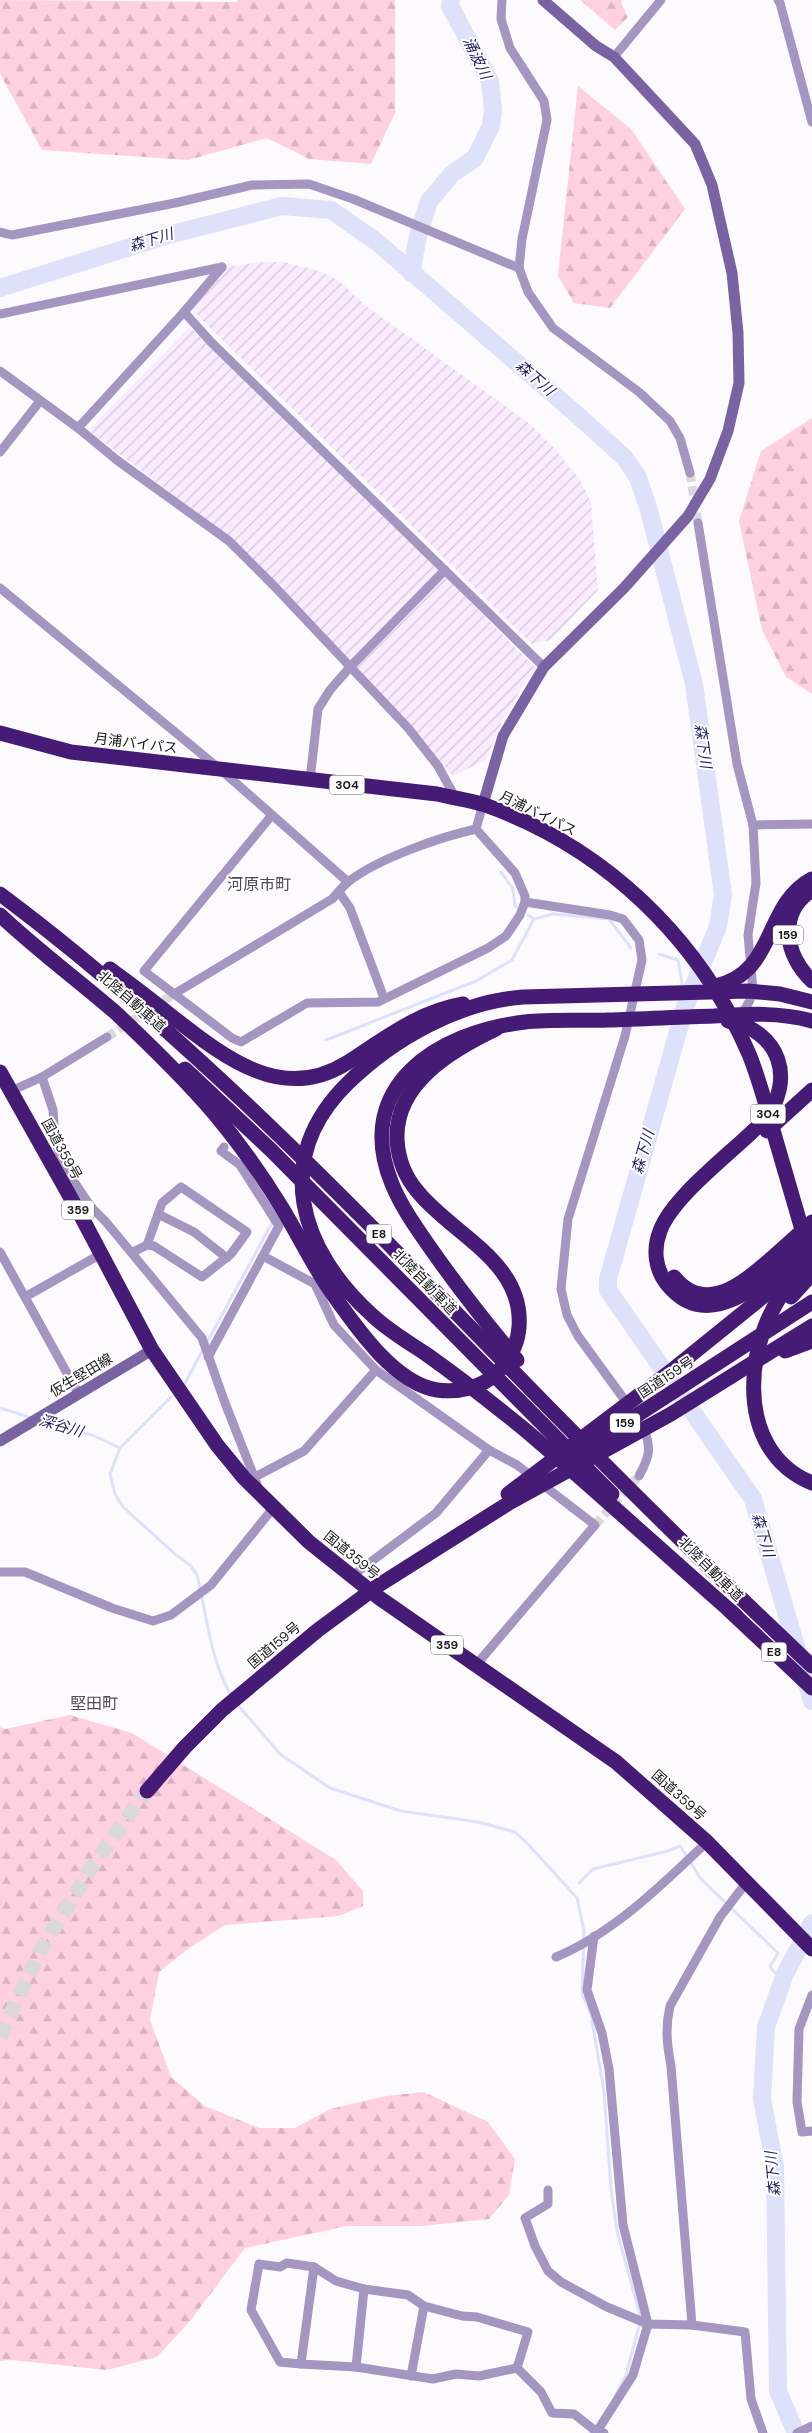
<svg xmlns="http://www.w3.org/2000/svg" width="812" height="2433" font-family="'DM Sans','Noto Sans JP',sans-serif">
<defs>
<pattern id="industrial-furrows" width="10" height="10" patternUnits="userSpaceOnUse" patternTransform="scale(1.25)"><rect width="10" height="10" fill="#f9eafe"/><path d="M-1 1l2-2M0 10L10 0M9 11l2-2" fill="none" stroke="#d5c8d9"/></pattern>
<pattern id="forest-firs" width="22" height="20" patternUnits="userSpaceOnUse" patternTransform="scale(1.25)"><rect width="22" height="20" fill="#ffd1e0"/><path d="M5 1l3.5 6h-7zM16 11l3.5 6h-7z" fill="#dab3c0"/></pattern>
</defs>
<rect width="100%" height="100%" fill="#fdfafd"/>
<g fill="url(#industrial-furrows)">
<polygon points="260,262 283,262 319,271 338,280 366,306 530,424 555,449 580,480 591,503 598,590 551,640 532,644 191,309 227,267"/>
<polygon points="190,327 452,583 536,669 526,681 502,721 486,760 453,776 328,637 238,544 92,433 91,427"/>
</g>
<g fill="url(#forest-firs)">
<polygon points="0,0 237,2 238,0 395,0 395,113 371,164 309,159 267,138 188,160 42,150 0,74"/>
<polygon points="580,0 622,0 621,3 628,17 615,30"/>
<polygon points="578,86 631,129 685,209 610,308 574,303 558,276"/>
<polygon points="812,418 812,694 786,677 762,630 739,521 761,451"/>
<polygon points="70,1715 132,1733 336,1860 363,1891 363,1906 339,1916 225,1925 188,1949 159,1972 150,2020 171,2077 205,2106 259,2128 295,2128 330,2109 386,2096 424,2092 488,2122 515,2159 509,2195 489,2219 422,2226 347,2226 245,2248 190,2321 157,2357 107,2370 11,2360 0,2361 0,1727 5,1729"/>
</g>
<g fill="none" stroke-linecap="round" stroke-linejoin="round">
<g stroke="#dee1fa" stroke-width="3">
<polyline points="501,872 513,889 515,906 517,908"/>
<polyline points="528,915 534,919"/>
<polyline points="659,954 678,960 683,989"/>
<polyline points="684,998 685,1007"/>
<polyline points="326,1040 476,981 512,960 534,919 553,914 609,919 631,948"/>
<polyline points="185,1383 273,1221"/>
<path d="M171,1397L120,1448L110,1474L115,1494L123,1507L176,1555L191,1566L197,1575C207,1615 210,1661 232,1697"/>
<polyline points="0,1408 32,1418"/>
<polyline points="40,1421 92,1435 120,1448"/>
<polyline points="237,1704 280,1754 330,1788 401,1811 478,1822 515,1832 529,1845 577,1898 584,1931 582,1994 591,2014 604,2092 611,2189 617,2231 641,2319 626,2375 616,2394"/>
<polyline points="579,1883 593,1869 668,1851 680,1846 701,1879 778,1953 770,1967 782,1981"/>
<polyline points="590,2433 590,2432"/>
</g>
<g stroke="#dee1fa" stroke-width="18">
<polyline points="411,273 418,236 429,201 452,174 475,158 491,126 493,110 490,81 450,6 451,0"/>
<polyline points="0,288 168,235 282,206 331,210 377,242 574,412 625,458 638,478 648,507 694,684 723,895 718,926 685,1007 608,1279 608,1290 753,1499 812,1701"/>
<polyline points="796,2433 778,2391 775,2167 762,2099 766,2027 785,1974 812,1923"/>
</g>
<g stroke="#dbd8db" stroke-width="9" stroke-dasharray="9 4.5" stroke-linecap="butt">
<polyline points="690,473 698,523"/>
<polyline points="107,1037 174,994"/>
<polyline points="595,1525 639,1476"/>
</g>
<polyline stroke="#dbd8db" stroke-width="15" stroke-dasharray="15 8" stroke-linecap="butt" points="0,2037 40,1951 93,1865 147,1791"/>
<g stroke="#a495c1" stroke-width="9">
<polyline points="502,0 501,19 510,48 544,101 547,120 522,239 519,268 528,292 553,328 639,392 670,421 680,438 690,473"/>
<polyline points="778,0 780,3 812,122"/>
<polyline points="614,57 661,0"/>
<polyline points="0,232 12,235 175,203 252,185 309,184 353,199 519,268"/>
<polyline points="184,312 222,267"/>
<polyline points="0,314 222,267"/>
<polyline points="0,371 78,428 118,461 229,541 274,586 408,728 438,766 456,799"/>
<polyline points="78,428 184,312 211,342 544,667"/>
<polyline points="0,452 40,401"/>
<polyline points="698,523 737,764 753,825 756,883 748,935 753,990 750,1000 745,1009 738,1014"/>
<polyline points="0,588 221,770 348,882"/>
<polyline points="310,780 318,709 330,690 351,666 445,570"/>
<polyline points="272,815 144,971 232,1038 241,1042 307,1003 378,1002 488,948 506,936 520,915 525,902 525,896 515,873 476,829"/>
<polyline points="753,825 812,824"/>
<polyline points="476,829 483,804"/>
<polyline points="339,892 350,908 384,998"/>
<polyline points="525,902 610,915 623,919 639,940 642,960 625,1036 568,1219 561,1289 567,1315 578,1336 629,1406"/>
<path d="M174,994L332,899C337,894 342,887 348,882C377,859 440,837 476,829"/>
<polyline points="42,1077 53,1110 55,1139 63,1165 91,1207"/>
<polyline points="11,1091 42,1077 107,1037"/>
<polyline points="76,1208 91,1207 106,1222 202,1338 225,1403 257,1484"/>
<polyline points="158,1214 194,1232 227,1258"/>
<polyline points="0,1252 78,1393"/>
<polyline points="133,1252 147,1245 162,1203 181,1187 247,1232 231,1254 202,1277 154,1246 147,1245"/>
<polyline points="263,1256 315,1284 334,1325 376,1370 489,1450 517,1465 595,1525 476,1665"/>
<polyline points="25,1297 101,1254"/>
<polyline points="208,1357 279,1226 240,1165 221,1151 224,1147"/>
<path d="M639,1476C651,1454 651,1448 643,1425"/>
<polyline points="253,1478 304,1451 376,1370"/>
<polyline points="0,1572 25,1572 112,1608 153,1621 171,1615 211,1585 274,1507 272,1505"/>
<polyline points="352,1576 436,1513 489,1450"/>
<polyline points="594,1936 587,1990 602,2033 609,2069 623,2225 648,2324 633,2375 596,2433"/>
<path d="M556,1957C612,1934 662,1885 707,1842"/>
<polyline points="812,1995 799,2029 797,2102 802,2132 812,2131"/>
<polyline points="548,2190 548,2204 525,2218 535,2246 548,2271 561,2282 607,2307 648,2324 692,2325 745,2332 751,2399 763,2433"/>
<polygon points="314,2267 336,2281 364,2289 408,2295 424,2306 462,2316 477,2317 528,2332 517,2368 479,2376 456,2374 433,2379 356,2367 301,2364"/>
<path d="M692,2325L671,2066C667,2045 665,2028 670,2006L720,1917L746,1883"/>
<polyline points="301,2364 280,2362 251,2310 259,2264 280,2267 287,2263 314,2267"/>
<polyline points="356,2367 364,2289"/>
<polyline points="517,2368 541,2392 552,2413 574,2414 597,2432 604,2433"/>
<polyline points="411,2376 424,2306"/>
<polyline points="797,2433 812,2426"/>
</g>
<g stroke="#7a63a2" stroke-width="11">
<polyline points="483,804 503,736 544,667 624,588 688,516 710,479 728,431 739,383 738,333 732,273 712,185 695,144 614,57 596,46 543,0"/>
<polyline points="0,1441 152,1350"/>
</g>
<g stroke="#461b76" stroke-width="15">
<path d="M0,733L71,752L437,794C453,798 470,800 485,805C604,847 699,938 749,1054C760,1081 767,1109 775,1137C787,1179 800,1222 812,1264"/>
<path d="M812,890C777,913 785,956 812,981"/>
<path d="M0,894C186,1033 346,1200 507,1365C607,1468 708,1568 812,1666"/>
<path d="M0,915C37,950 78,980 116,1013C150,1045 184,1078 214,1113C239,1143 262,1175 282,1208C299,1236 313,1266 332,1293C356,1327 394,1383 437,1390C458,1393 481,1388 497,1373C509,1360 518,1344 519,1327C524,1262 453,1235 418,1192C405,1177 398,1159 397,1139C395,1083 452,1050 496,1029"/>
<path d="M110,969C132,985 153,1001 174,1018C223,1056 281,1103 345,1064C383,1040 417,1012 463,1004"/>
<path d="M715,986C776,974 763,905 812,879"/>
<path d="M728,1021C780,1030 797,1081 763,1121C736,1150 673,1195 660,1231C653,1249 655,1269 667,1284C713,1341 777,1269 812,1237"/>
<polyline points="185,1069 272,1151 612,1494"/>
<polyline points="0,1072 81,1216 152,1350 217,1445 244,1478 309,1542 378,1597 616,1762 707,1842 812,1949"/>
<polyline points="767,1131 812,1090"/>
<path d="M674,1277C706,1317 745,1281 772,1258C785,1246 799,1234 812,1222"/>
<path d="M795,1278C744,1331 730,1450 812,1483"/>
<polyline points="791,1297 812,1274"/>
<polyline points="785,1351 812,1341"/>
<path d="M517,1360C486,1323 456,1285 429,1246C415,1226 401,1206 392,1184C352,1086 438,1032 525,1022C552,1019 581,1021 608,1020C644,1019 679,1017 714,1016C747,1014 780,1012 812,1021"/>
<polyline points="580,1452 812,1302"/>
<polyline points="508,1494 671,1371 812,1257"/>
<polyline points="729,1610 812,1688"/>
<path d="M736,1616C665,1554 596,1490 524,1429C492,1403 460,1378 426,1354C408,1342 389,1331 373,1316C299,1250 271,1158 348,1083C394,1038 459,1002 523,997L748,991L780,994L812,1002"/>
<polyline points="147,1791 185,1747 222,1710 318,1630 379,1585 509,1503 671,1414 812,1326"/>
</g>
</g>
<g text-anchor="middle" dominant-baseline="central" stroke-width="4" stroke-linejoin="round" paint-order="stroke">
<g fill="#fff" stroke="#5f5d60" stroke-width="1">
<rect x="329.5" y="775.5" width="35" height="19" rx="4"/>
<rect x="773" y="925.5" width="30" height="19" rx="4"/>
<rect x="750.5" y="1104.5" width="35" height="19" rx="4"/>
<rect x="62" y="1200.5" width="32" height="19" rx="4"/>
<rect x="366.5" y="1224.5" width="25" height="19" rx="4"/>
<rect x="610" y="1413.5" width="30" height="19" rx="4"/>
<rect x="431" y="1635.5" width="32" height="19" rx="4"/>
<rect x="761.5" y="1642.5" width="25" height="19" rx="4"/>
</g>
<g font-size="12" font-weight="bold" fill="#1b171c">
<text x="347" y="785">304</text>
<text x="788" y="935">159</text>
<text x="768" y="1114">304</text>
<text x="78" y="1210">359</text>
<text x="379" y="1234">E8</text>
<text x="625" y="1423">159</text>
<text x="447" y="1645">359</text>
<text x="774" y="1652">E8</text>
</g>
<g font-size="14" fill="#1b171c" stroke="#fff">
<text transform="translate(136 743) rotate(7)">月浦バイパス</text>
<text transform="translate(538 813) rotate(26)">月浦バイパス</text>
<text transform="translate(132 1001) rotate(41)">北陸自動車道</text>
<text transform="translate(62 1149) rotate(61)">国道359号</text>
<text transform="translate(425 1282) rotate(46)">北陸自動車道</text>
<text transform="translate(81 1375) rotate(-31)">仮生堅田線</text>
<text transform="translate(666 1377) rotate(-33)">国道159号</text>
<text transform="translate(352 1555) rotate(39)">国道359号</text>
<text transform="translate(711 1569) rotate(45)">北陸自動車道</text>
<text transform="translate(274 1645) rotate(-40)">国道159号</text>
<text transform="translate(679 1795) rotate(42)">国道359号</text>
</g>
<g font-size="15" font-style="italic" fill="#241c60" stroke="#fff">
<text transform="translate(477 58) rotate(64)">涌波川</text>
<text transform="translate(151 240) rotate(-17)">森下川</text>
<text transform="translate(535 378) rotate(41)">森下川</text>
<text transform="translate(703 746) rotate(82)">森下川</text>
<text transform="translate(643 1152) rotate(-74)">森下川</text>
<text transform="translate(61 1426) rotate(16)">深谷川</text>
<text transform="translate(763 1535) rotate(74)">森下川</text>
<text transform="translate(773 2174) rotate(-95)">森下川</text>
</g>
<g font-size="16" fill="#524a55" stroke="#fff">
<text x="259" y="884">河原市町</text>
<text x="94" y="1703">堅田町</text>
</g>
</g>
</svg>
